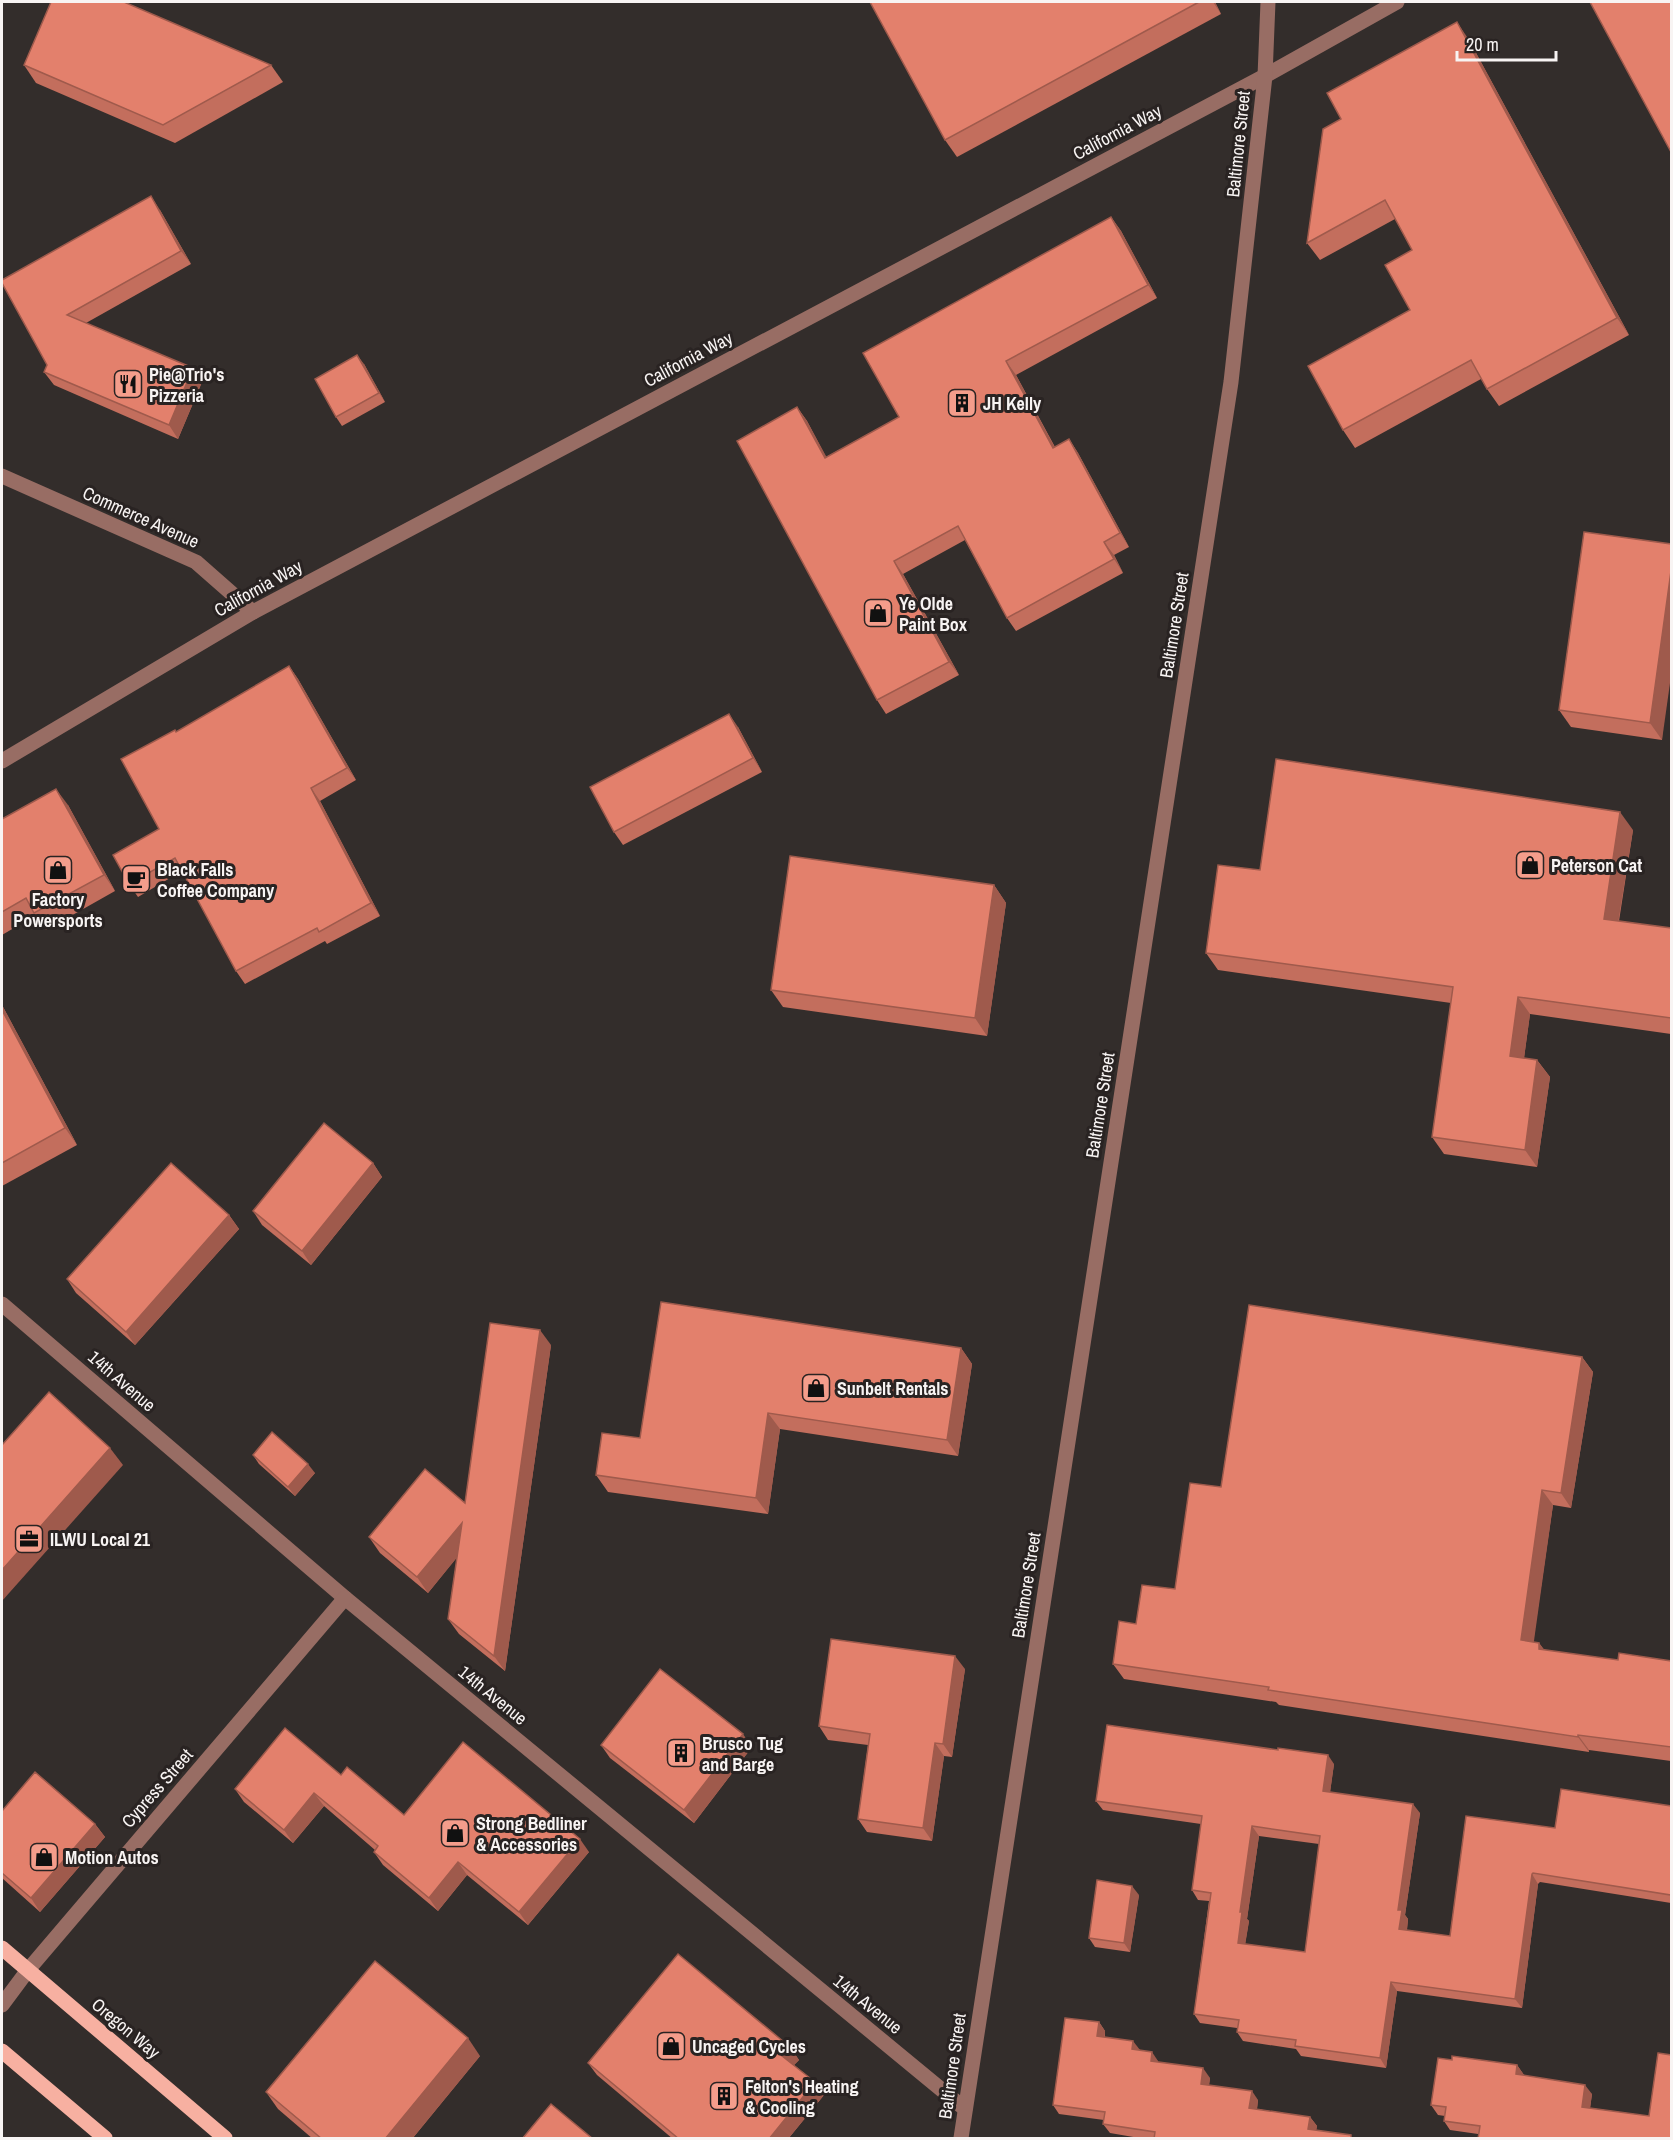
<svg xmlns="http://www.w3.org/2000/svg" width="1673" height="2140" font-family="'Archivo Narrow',sans-serif">
<rect width="100%" height="100%" fill="#332d2b"/>
<g fill="none" stroke-linecap="round" stroke-linejoin="round">
<g stroke="#986d64" stroke-width="15">
<polyline points="2,476 196,562 253,612"/>
<polyline points="2,761 253,612 1265,76 1397,2"/>
<polyline points="2,1304 345,1598 965,2109"/>
<polyline points="2,2005 28,1970 345,1598"/>
<polyline points="961,2138 1231,382 1265,76 1268,2"/>
</g>
<g stroke="#f7b0a1" stroke-width="15">
<polyline points="2,1948 225,2138"/>
<polyline points="2,2051 105,2138"/>
</g>
</g>
<g fill="#c36e5d" fill-rule="evenodd">
<polygon points="870,2 1215,2 1221,14 957,157 945,140"/>
<polygon points="1469,40 1629,335 1499,406 1487,389 1481,379 1355,448 1343,430 1410,310 1412,250 1395,219 1320,260 1307,243 1341,119"/>
<polygon points="24,65 271,65 283,82 175,143 36,83"/>
<polygon points="160,210 191,264 86,323 202,382 178,439 54,385 44,372 47,365 2,283"/>
<polygon points="1111,217 1121,231 1157,298 1016,375 1055,447 1069,439 1078,453 1129,547 1114,555 1123,573 1016,631 1007,618 965,540 903,574 959,675 886,714 877,700 797,407 807,421 826,457 899,417"/>
<polygon points="364,364 385,402 342,426 336,417"/>
<polygon points="1671,544 1662,740 1571,727 1559,710"/>
<polygon points="289,666 298,679 356,780 320,801 380,916 327,944 325,941 245,984 236,971 182,871 138,897 129,884 159,829 176,732"/>
<polygon points="738,727 762,772 623,845 614,832"/>
<polygon points="68,805 115,891 46,930 36,915 2,935 2,819"/>
<polygon points="1633,830 1619,921 1671,928 1671,1034 1530,1014 1524,1058 1537,1060 1550,1077 1537,1167 1444,1154 1432,1137 1451,1003 1218,970 1206,953 1260,870"/>
<polygon points="994,885 1006,903 987,1036 783,1007 771,990"/>
<polygon points="2,1005 77,1145 2,1186"/>
<polygon points="373,1163 382,1177 311,1265 262,1225 253,1211"/>
<polygon points="229,1215 239,1229 135,1345 76,1293 67,1279"/>
<polygon points="551,1345 505,1671 459,1634 448,1619 457,1557 428,1593 380,1553 369,1537 465,1503"/>
<polygon points="961,1348 972,1364 958,1456 780,1429 768,1514 608,1492 596,1475 640,1438"/>
<polygon points="1582,1357 1593,1372 1571,1508 1553,1505 1533,1642 1539,1643 1544,1650 1618,1660 1671,1661 1671,1761 1589,1750 1589,1752 1279,1705 1276,1702 1124,1679 1113,1664 1136,1624 1175,1589 1221,1487"/>
<polygon points="253,1455 315,1473 295,1496 259,1464"/>
<polygon points="965,1669 952,1757 944,1756 932,1841 867,1832 858,1819 868,1745 828,1740 819,1726"/>
<polygon points="601,1745 752,1747 694,1823 610,1758"/>
<path d="M1278,1750L1334,1764L1330,1792L1420,1813L1405,1915L1408,1919L1407,1930L1450,1936L1555,1828L1671,1806V1903L1540,1882L1538,1884L1522,2008L1397,1991L1386,2068L1301,2056L1296,2049L1243,2041L1237,2032V2028L1200,2023L1194,2014L1209,1901L1198,1900L1192,1890L1201,1824L1103,1810L1096,1801ZM1259,1836L1319,1844L1305,1952L1245,1944L1249,1921L1247,1919Z"/>
<polygon points="341,1775 404,1815 589,1852 528,1925 467,1875 438,1911 383,1865 374,1852 375,1850 324,1806 293,1843 244,1802 235,1789"/>
<polygon points="2,1811 95,1824 105,1837 40,1912 2,1878"/>
<polygon points="1139,1895 1130,1952 1095,1947 1089,1938"/>
<polygon points="1099,2022 1105,2031 1105,2037 1140,2050 1158,2061 1158,2062 1210,2078 1209,2085 1258,2100 1257,2109 1310,2117 1317,2126 1316,2130 1354,2139 1145,2139 1110,2133 1103,2124 1104,2120 1059,2114 1053,2105"/>
<polygon points="790,2047 799,2060 794,2065 815,2082 824,2095 788,2139 673,2139 597,2075 588,2063"/>
<polygon points="480,2056 412,2139 313,2139 278,2109 266,2092"/>
<polygon points="1452,2060 1517,2065 1524,2075 1592,2094 1590,2108 1649,2116 1671,2139 1478,2134 1450,2130 1444,2121 1445,2116 1438,2115 1431,2105"/>
</g>
<g fill="#9f5a4c">
<polygon points="1213,2 1215,2 1221,14"/>
<polygon points="1457,22 1469,40 1629,335 1617,318"/>
<polygon points="151,196 160,210 191,264 181,251"/>
<polygon points="1111,217 1121,231 1157,298 1148,285"/>
<polygon points="357,355 364,364 385,402 379,393"/>
<polygon points="1006,361 1016,375 1062,461 1053,448"/>
<polygon points="193,368 202,382 178,439 169,425"/>
<polygon points="797,407 807,421 834,471 825,458"/>
<polygon points="1069,439 1078,453 1129,547 1120,533"/>
<polygon points="1104,542 1114,555 1123,573 1114,559"/>
<polygon points="894,561 903,574 959,675 949,662"/>
<polygon points="1671,571 1671,676 1662,740 1650,723"/>
<polygon points="289,666 298,679 356,780 347,768"/>
<polygon points="729,714 738,727 762,772 753,758"/>
<polygon points="311,788 320,801 380,916 371,903"/>
<polygon points="56,789 68,805 115,891 104,875"/>
<polygon points="1620,812 1633,830 1616,936 1604,919"/>
<polygon points="994,885 1006,903 987,1036 975,1018"/>
<polygon points="1518,997 1530,1014 1522,1073 1510,1056"/>
<polygon points="2,1005 77,1145 65,1128 2,1010"/>
<polygon points="1537,1060 1550,1077 1537,1167 1525,1150"/>
<polygon points="373,1163 382,1177 311,1265 302,1251"/>
<polygon points="229,1215 239,1229 135,1345 126,1332"/>
<polygon points="540,1330 551,1345 505,1671 494,1656"/>
<polygon points="961,1348 972,1364 958,1456 947,1440"/>
<polygon points="1582,1357 1593,1372 1571,1508 1561,1493"/>
<polygon points="768,1413 780,1429 768,1514 756,1498"/>
<polygon points="110,1448 123,1465 2,1601 2,1570"/>
<polygon points="308,1464 315,1473 295,1496 288,1487"/>
<polygon points="1542,1490 1553,1505 1532,1655 1521,1640"/>
<polygon points="462,1523 473,1538 428,1593 417,1577"/>
<polygon points="1539,1643 1550,1657 1539,1649"/>
<polygon points="955,1656 965,1669 952,1757 943,1744"/>
<polygon points="743,1734 752,1747 694,1823 684,1810"/>
<polygon points="1578,1735 1589,1750 1589,1752 1578,1737"/>
<polygon points="935,1743 944,1756 932,1841 923,1828"/>
<polygon points="1328,1755 1334,1764 1329,1800 1323,1791"/>
<polygon points="314,1793 324,1806 293,1843 284,1830"/>
<polygon points="1413,1804 1420,1813 1405,1915 1408,1919 1406,1938 1399,1929 1398,1910"/>
<polygon points="95,1824 105,1837 40,1912 31,1898"/>
<polygon points="1252,1826 1259,1836 1247,1919 1249,1921 1244,1952 1238,1943 1240,1912"/>
<polygon points="580,1839 589,1852 528,1925 519,1912"/>
<polygon points="458,1862 467,1875 438,1911 429,1898"/>
<polygon points="1532,1874 1538,1884 1522,2008 1515,1999"/>
<polygon points="1132,1886 1139,1895 1130,1952 1124,1943"/>
<polygon points="1391,1982 1397,1991 1386,2068 1380,2058"/>
<polygon points="1099,2022 1105,2031 1104,2045 1097,2036"/>
<polygon points="468,2038 480,2056 412,2139 385,2139"/>
<polygon points="1133,2041 1140,2050 1132,2049"/>
<polygon points="790,2047 799,2060 791,2068 782,2056"/>
<polygon points="1152,2052 1158,2061 1157,2070 1151,2061"/>
<polygon points="1517,2065 1524,2075 1522,2083 1516,2074"/>
<polygon points="1203,2068 1210,2078 1208,2093 1201,2084"/>
<polygon points="815,2082 824,2095 788,2139 769,2139"/>
<polygon points="1585,2085 1592,2094 1589,2116 1582,2107"/>
<polygon points="1252,2091 1258,2100 1256,2117 1249,2108"/>
<polygon points="1310,2117 1317,2126 1315,2138 1308,2129"/>
</g>
<g fill="#e3806c" stroke="#9f5a4c" stroke-width="1.5" fill-rule="evenodd">
<polygon points="51,2 124,2 271,65 163,125 24,65"/>
<polygon points="870,2 1199,2 945,140"/>
<polygon points="1590,2 1671,2 1671,152"/>
<polygon points="1457,22 1617,318 1487,389 1471,360 1343,430 1308,366 1410,310 1385,265 1412,250 1385,200 1307,243 1323,129 1341,119 1327,93"/>
<polygon points="151,196 181,251 67,315 193,368 169,425 44,372 47,365 2,283 2,280"/>
<polygon points="1111,217 1148,285 1006,361 1053,448 1069,439 1120,533 1104,542 1114,559 1007,618 958,526 894,561 949,662 877,700 737,441 797,407 825,458 899,417 863,353"/>
<polygon points="357,355 379,393 336,417 315,379"/>
<polygon points="1584,532 1671,544 1671,571 1650,723 1559,710"/>
<polygon points="289,666 347,768 311,788 371,903 319,932 317,928 236,971 175,858 129,884 113,855 159,829 121,759 175,730 176,732"/>
<polygon points="729,714 753,758 614,832 590,787"/>
<polygon points="1276,759 1620,812 1604,919 1671,928 1671,1018 1518,997 1510,1056 1537,1060 1525,1150 1432,1137 1453,987 1206,953 1218,865 1260,870"/>
<polygon points="56,789 104,875 34,913 26,898 2,912 2,819"/>
<polygon points="790,856 994,885 975,1018 771,990"/>
<polygon points="2,1010 65,1128 2,1163"/>
<polygon points="324,1123 373,1163 302,1251 253,1211"/>
<polygon points="171,1163 229,1215 126,1332 67,1279"/>
<polygon points="661,1302 961,1348 947,1440 768,1413 756,1498 596,1475 602,1433 640,1438"/>
<polygon points="1249,1305 1582,1357 1561,1493 1542,1490 1521,1640 1539,1643 1539,1649 1618,1660 1619,1653 1671,1661 1671,1747 1578,1735 1578,1737 1268,1690 1269,1687 1113,1664 1119,1621 1136,1624 1142,1585 1175,1589 1190,1483 1221,1487"/>
<polygon points="490,1323 540,1330 494,1656 448,1619 462,1523 417,1577 369,1537 425,1469 465,1503"/>
<polygon points="49,1392 110,1448 2,1570 2,1445"/>
<polygon points="272,1432 308,1464 288,1487 253,1455"/>
<polygon points="831,1639 955,1656 943,1744 935,1743 923,1828 858,1819 870,1734 819,1726"/>
<polygon points="660,1669 743,1734 684,1810 601,1745"/>
<path d="M1107,1725L1278,1750V1748L1328,1755L1323,1791L1413,1804L1398,1910H1402L1399,1929L1450,1936L1466,1816L1555,1828L1561,1789L1671,1806V1895L1533,1873L1532,1874L1515,1999L1391,1982L1380,2058L1295,2046L1296,2040L1237,2032L1239,2020L1194,2014L1211,1893L1192,1890L1202,1816L1096,1801ZM1252,1826L1320,1836L1305,1952L1238,1943L1242,1912H1240Z"/>
<polygon points="285,1728 341,1775 347,1767 404,1815 463,1742 580,1839 519,1912 458,1862 429,1898 374,1852 378,1846 314,1793 284,1830 235,1789"/>
<polygon points="35,1772 95,1824 31,1898 2,1873 2,1811"/>
<polygon points="1097,1880 1132,1886 1124,1943 1089,1938"/>
<polygon points="678,1954 790,2047 782,2056 815,2082 769,2139 679,2139 588,2063"/>
<polygon points="375,1961 468,2038 385,2139 322,2139 266,2092"/>
<polygon points="1065,2018 1099,2022 1097,2036 1133,2041 1132,2049 1152,2052 1151,2061 1203,2068 1201,2084 1252,2091 1249,2108 1310,2117 1308,2129 1351,2135 1351,2139 1154,2139 1155,2132 1103,2124 1105,2112 1053,2105"/>
<polygon points="1658,2053 1671,2055 1671,2139 1478,2139 1480,2126 1444,2121 1446,2107 1431,2105 1438,2058 1452,2060 1452,2056 1517,2065 1516,2074 1585,2085 1582,2107 1649,2116"/>
<polygon points="551,2104 593,2139 522,2139"/>
</g>
<defs>
<g id="restaurant-square" transform="scale(1.5)"><rect x="-9" y="-9" width="18" height="18" rx="4" fill="#f49d8b" stroke="#292322"/><path d="M-5-6h1v4h1v-4h1v4h1v-4h1v5L-1.5 .5V6h-2V.5L-5-1ZM5-6V6H3V1.5H1.5Q1.5-4 5-6Z" fill="#111"/></g>
<g id="building-square" transform="scale(1.5)"><rect x="-9" y="-9" width="18" height="18" rx="4" fill="#f49d8b" stroke="#292322"/><path d="M-4-6H4V6H1V3H-1V6H-4ZM-2.5-4.3h1.7v1.8h-1.7ZM.8-4.3h1.7v1.8H.8ZM-2.5-1h1.7V.8h-1.7ZM.8-1h1.7V.8H.8Z" fill="#111"/></g>
<g id="shop-square" transform="scale(1.5)"><rect x="-9" y="-9" width="18" height="18" rx="4" fill="#f49d8b" stroke="#292322"/><path d="M-5-2.5h2.3a2.7 3.5 0 0 1 5.4 0H5L5.5 6h-11ZM-1.5-2.5h3a1.5 2.3 0 0 0-3 0Z" fill="#111"/></g>
<g id="cafe-square" transform="scale(1.5)"><rect x="-9" y="-9" width="18" height="18" rx="4" fill="#f49d8b" stroke="#292322"/><path d="M-5.5-4.5H6V0H3Q3 3.5 0 3.5H-2.5Q-5.5 3.5-5.5 0ZM3-3.2v2h1.7v-2ZM-6 4.5H4V6H-6Z" fill="#111"/></g>
<g id="office-square" transform="scale(1.5)"><rect x="-9" y="-9" width="18" height="18" rx="4" fill="#f49d8b" stroke="#292322"/><path d="M-6-3h4V-5.5h4V-3h4V5H-6ZM-1-4.5V-3h2v-1.5ZM-6 0V1H6V0Z" fill="#111"/></g>
</defs>
<g fill-rule="evenodd">
<use href="#restaurant-square" x="128" y="384"/>
<use href="#building-square" x="962" y="403"/>
<use href="#shop-square" x="878" y="613"/>
<use href="#shop-square" x="1530" y="865"/>
<use href="#shop-square" x="58" y="870"/>
<use href="#cafe-square" x="136" y="879"/>
<use href="#shop-square" x="816" y="1388"/>
<use href="#office-square" x="29" y="1539"/>
<use href="#building-square" x="681" y="1753"/>
<use href="#shop-square" x="455" y="1833"/>
<use href="#shop-square" x="44" y="1857"/>
<use href="#shop-square" x="671" y="2046"/>
<use href="#building-square" x="724" y="2096"/>
</g>
<g text-anchor="middle" dominant-baseline="central" stroke-width="6" stroke-linejoin="round" paint-order="stroke">
<g font-size="18" fill="#f8f4f3" stroke="#292322">
<text transform="translate(1117 132) rotate(-28)">California Way</text>
<text transform="translate(1238 144) rotate(-84)">Baltimore Street</text>
<text transform="translate(688 359) rotate(-28)">California Way</text>
<text transform="translate(141 517) rotate(24)">Commerce Avenue</text>
<text transform="translate(258 588) rotate(-29)">California Way</text>
<text transform="translate(1174 625) rotate(-81)">Baltimore Street</text>
<text transform="translate(1100 1105) rotate(-81)">Baltimore Street</text>
<text transform="translate(122 1381) rotate(41)">14th Avenue</text>
<text transform="translate(1026 1585) rotate(-81)">Baltimore Street</text>
<text transform="translate(493 1695) rotate(39)">14th Avenue</text>
<text transform="translate(157 1788) rotate(-49)">Cypress Street</text>
<text transform="translate(868 2004) rotate(39)">14th Avenue</text>
<text transform="translate(126 2028) rotate(40)">Oregon Way</text>
<text transform="translate(952 2066) rotate(-82)">Baltimore Street</text>
</g>
<g font-size="18" font-weight="bold" fill="#f8f4f3" stroke="#292322" text-anchor="start">
<text x="149" y="374">Pie@Trio's<tspan x="149" dy="21">Pizzeria</tspan></text>
<text x="983" y="403">JH Kelly</text>
<text x="899" y="603">Ye Olde<tspan x="899" dy="21">Paint Box</tspan></text>
<text x="1551" y="865">Peterson Cat</text>
<text x="157" y="869">Black Falls<tspan x="157" dy="21">Coffee Company</tspan></text>
<text x="58" y="899" text-anchor="middle">Factory<tspan x="58" dy="21">Powersports</tspan></text>
<text x="837" y="1388">Sunbelt Rentals</text>
<text x="50" y="1539">ILWU Local 21</text>
<text x="702" y="1743">Brusco Tug<tspan x="702" dy="21">and Barge</tspan></text>
<text x="476" y="1823">Strong Bedliner<tspan x="476" dy="21">&amp; Accessories</tspan></text>
<text x="65" y="1857">Motion Autos</text>
<text x="692" y="2046">Uncaged Cycles</text>
<text x="745" y="2086">Felton's Heating<tspan x="745" dy="21">&amp; Cooling</tspan></text>
</g>
</g>
<rect width="1673" height="2140" fill="none" stroke="#f8f4f3" stroke-width="6"/>
<path d="M1457 51v9h99v-9" fill="none" stroke="#f8f4f3" stroke-width="3"/>
<text x="1466" y="51" font-size="18" fill="#f8f4f3" stroke="#292322" stroke-width="4.5" paint-order="stroke">20 m</text>
</svg>
